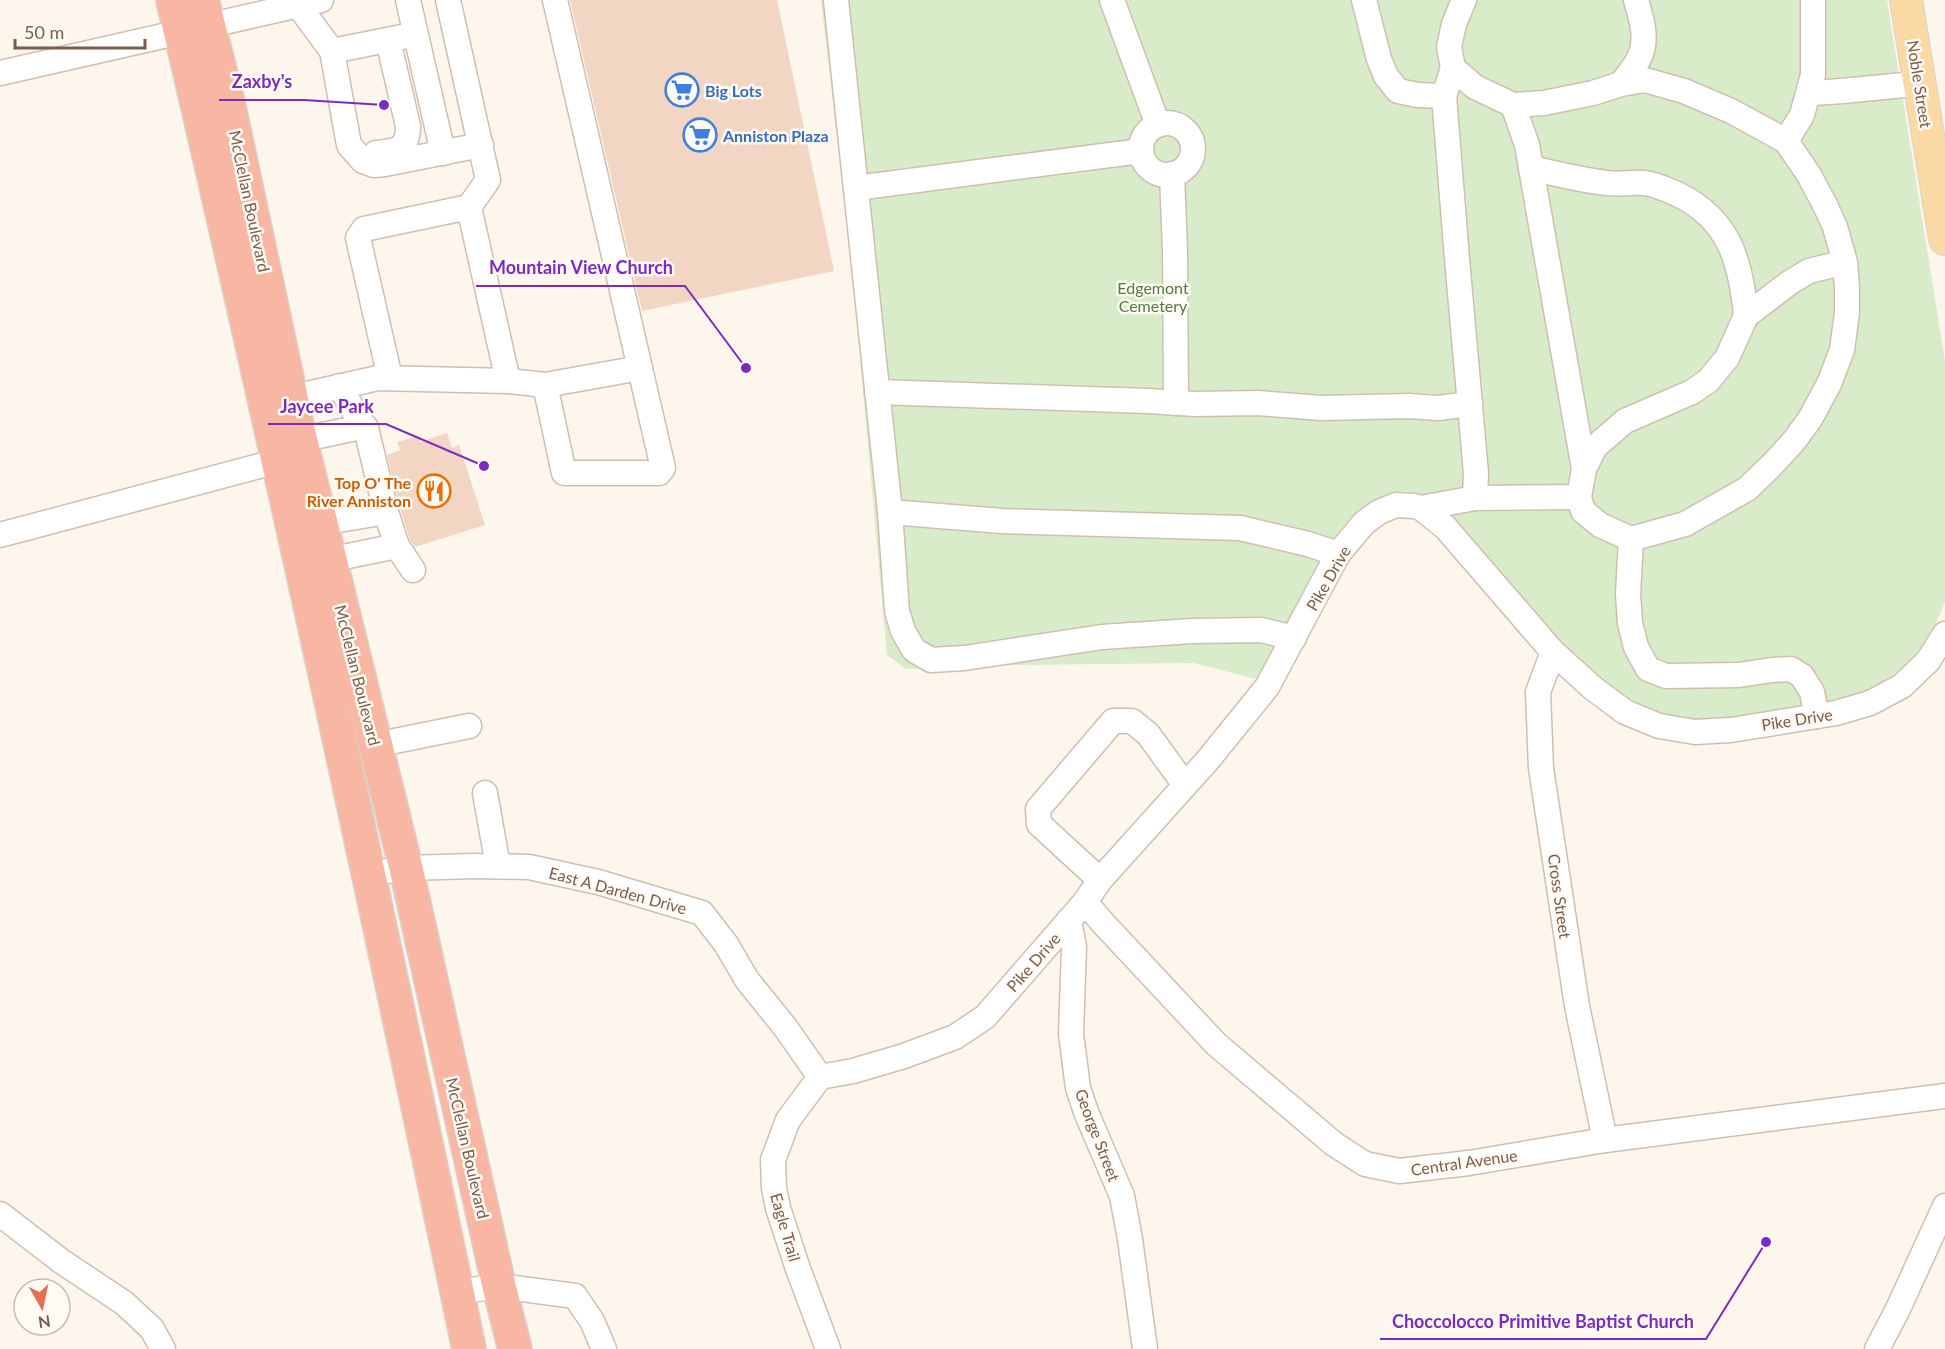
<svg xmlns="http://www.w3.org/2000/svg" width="1945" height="1349" font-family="Lato,sans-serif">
<rect width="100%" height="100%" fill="#fdf6ec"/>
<path fill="#d8ecc9" d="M821,0H1887L1945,361V602C1919,670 1879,693 1809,705C1762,712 1708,728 1662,713C1623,701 1592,672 1564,644C1553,634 1543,621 1533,609C1515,588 1497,567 1478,546C1463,528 1449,510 1429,498C1419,492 1403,490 1392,493C1341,505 1314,572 1292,614C1280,636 1268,658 1256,679L1194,663L1019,665L906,669L887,655L850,248Z"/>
<g fill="#f3d5c3">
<polygon points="570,0 777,0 834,271 642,311"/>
<polygon points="447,433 452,448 459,445 485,525 415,547 410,540 400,508 387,455 400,450 397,442 419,436 420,442"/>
</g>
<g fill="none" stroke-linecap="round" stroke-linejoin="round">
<g stroke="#d1beb0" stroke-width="27">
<g id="minor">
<polyline points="408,0 443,153"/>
<polyline points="448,0 488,180 469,207 508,381"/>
<polyline points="836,0 890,512 897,611 903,631 914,650 931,660 965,658 1102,637 1192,631 1261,630 1294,638"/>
<polyline points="1112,0 1158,125"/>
<polyline points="1364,0 1379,59 1386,76 1398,91 1418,95 1444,96"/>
<polyline points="1464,0 1454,24 1449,47 1453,68 1475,87 1513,105 1527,145 1584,469"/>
<polyline points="298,5 332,51 349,145 363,161 374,165 385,164 481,145"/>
<polyline points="332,51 402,37"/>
<polyline points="1453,68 1444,96 1457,259 1476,473 1475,498"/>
<polyline points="0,73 321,0"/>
<path d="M1621,84C1627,76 1636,66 1640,56C1648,39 1641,17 1636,0"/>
<path d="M1809,93C1846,92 1883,86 1920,84"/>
<polyline points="1513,105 1544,103 1593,93 1621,84 1645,80 1684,91 1731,111 1786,141 1809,175 1825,205 1835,227 1845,262 1847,287 1847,313 1842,350 1829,384 1810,419 1794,441 1772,465 1747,489 1685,524 1631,539 1600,525 1583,511 1579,497 1584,469 1595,447 1625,421 1692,392 1708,381 1727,358 1746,316 1789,283 1809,271 1845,262"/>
<circle cx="1167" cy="149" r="26"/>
<polyline points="1786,141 1802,115 1813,75 1813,0"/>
<path d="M376,153C397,151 408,150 408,126L388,40"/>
<path d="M1531,168C1556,174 1581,180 1607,183C1619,185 1632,182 1644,183C1656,184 1668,190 1679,195C1730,220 1741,263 1746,316"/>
<polyline points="1172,174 1175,251 1176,403"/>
<polyline points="856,188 1141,151"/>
<polyline points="390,378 358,238 364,229 469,207"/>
<polyline points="545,385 640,368"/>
<polyline points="877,392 1148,401 1195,404 1258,403 1322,408 1408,406 1438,408 1470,404"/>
<polyline points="276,401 378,378 508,381 545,385 564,473 659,473 663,468 555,0"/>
<polyline points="366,428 386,512 397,546 413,570"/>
<polyline points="300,440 356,428 366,428 357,417 340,386"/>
<polyline points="1421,508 1475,498 1579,497"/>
<polyline points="890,512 1002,521 1240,528 1308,544 1338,554"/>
<polyline points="321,523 386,512"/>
<polyline points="0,535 278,461"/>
<polyline points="1631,539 1628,594 1630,623 1636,647 1648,669 1666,676 1739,675 1772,670 1791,669 1802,676 1812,692 1817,716"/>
<polyline points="329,560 397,546"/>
<polyline points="1553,652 1538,692 1541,768 1577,1006 1605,1140"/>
<polyline points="375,745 469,726"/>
<polyline points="485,793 498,866"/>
<polyline points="369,874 406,868 475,866 529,867 598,882 702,913 726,944 747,980 785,1027 820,1077"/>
<polyline points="1100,880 1039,824 1038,809 1113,721 1132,721 1148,734 1185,785"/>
<polyline points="1085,902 1102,922 1216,1044 1334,1144 1365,1164 1399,1171 1469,1163 1605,1140 1945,1096"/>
<polyline points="1069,920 1074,947 1071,1034 1078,1088 1086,1112 1122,1196 1130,1239 1145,1349"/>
<polyline points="820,1077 853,1071 904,1056 955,1037 985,1017 1085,902 1100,880 1207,761 1267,687 1338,554 1364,523 1379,512 1396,505 1414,506 1421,508 1445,527 1553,652 1594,689 1625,712 1659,726 1695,732 1731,730 1836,713 1870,703 1902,686 1928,661 1945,634"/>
<polyline points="820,1077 788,1120 773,1160 774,1188 778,1208 797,1266 828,1349"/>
<polyline points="0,1214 61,1261 124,1303 152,1329 163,1349"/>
<polyline points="457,1292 499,1286 575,1296 592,1321 604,1349"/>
<polyline points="1877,1349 1897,1311 1945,1206"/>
</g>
</g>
<g stroke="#dad1cd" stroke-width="34">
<polyline id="major" points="1906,0 1945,239"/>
</g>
<g stroke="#dad1cd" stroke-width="36">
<g id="highway">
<path d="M173,0C278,448 375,898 469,1349"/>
<polyline points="202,0 227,98 298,430 406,868 499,1286 515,1349"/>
</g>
</g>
<use href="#minor" stroke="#fff" stroke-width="24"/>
<use href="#major" stroke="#fbd9a5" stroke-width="32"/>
<use href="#highway" stroke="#f7b7a3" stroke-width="33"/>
</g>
<defs>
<g id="supermarket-ring" transform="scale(1.725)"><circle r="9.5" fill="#fffaf3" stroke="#3f7fe0" stroke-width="1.5"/><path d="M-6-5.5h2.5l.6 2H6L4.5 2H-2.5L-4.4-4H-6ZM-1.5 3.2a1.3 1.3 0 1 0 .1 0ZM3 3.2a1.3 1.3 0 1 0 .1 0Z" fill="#3f7fe0"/></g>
<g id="restaurant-ring" transform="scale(1.725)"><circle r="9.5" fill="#fffaf3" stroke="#e8710a" stroke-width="1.5"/><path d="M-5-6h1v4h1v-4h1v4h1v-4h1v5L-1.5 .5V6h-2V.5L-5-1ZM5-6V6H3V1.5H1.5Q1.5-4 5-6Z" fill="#e8710a"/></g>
</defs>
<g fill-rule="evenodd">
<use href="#supermarket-ring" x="682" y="90"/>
<use href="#supermarket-ring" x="700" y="135"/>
<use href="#restaurant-ring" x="434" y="491"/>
</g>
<g text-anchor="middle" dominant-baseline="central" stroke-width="5" stroke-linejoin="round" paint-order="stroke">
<g font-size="16" fill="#7a5c4d" stroke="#fffaf3">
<text transform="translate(1920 84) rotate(81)">Noble Street</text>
<text transform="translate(250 201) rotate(78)">McClellan Boulevard</text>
<text transform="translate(1328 578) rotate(-60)">Pike Drive</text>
<text transform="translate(358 675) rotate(76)">McClellan Boulevard</text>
<text transform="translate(1797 719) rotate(-9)">Pike Drive</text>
<text transform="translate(618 890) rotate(15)">East A Darden Drive</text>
<text transform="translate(1560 896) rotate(82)">Cross Street</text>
<text transform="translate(1033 962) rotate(-49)">Pike Drive</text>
<text transform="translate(1098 1135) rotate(69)">George Street</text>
<text transform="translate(468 1148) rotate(77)">McClellan Boulevard</text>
<text transform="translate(1464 1162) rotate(-8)">Central Avenue</text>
<text transform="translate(786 1227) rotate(74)">Eagle Trail</text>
</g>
<g font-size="16" font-weight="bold" fill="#366cbe" stroke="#fffaf3" text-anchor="start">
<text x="705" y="90">Big Lots</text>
<text x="723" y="135">Anniston Plaza</text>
</g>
<g font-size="16" fill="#537a41" stroke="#fffaf3">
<text x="1153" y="287">Edgemont<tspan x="1153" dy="18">Cemetery</tspan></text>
</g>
<g font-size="16" font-weight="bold" fill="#c56008" stroke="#fffaf3" text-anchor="end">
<text x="411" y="482">Top O' The<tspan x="411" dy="18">River Anniston</tspan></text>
</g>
</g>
<path fill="none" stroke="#7b2cbf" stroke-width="2" d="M384 105L304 100H219M746 368L685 286H476M484 466L386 424H268M1766 1242L1706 1339H1380"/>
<g fill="#7b2cbf" stroke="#fffaf3" stroke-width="2">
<circle cx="384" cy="105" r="6"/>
<circle cx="746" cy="368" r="6"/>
<circle cx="484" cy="466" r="6"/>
<circle cx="1766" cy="1242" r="6"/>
</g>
<g font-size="18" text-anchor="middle" font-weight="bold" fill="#7b2cbf" stroke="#fffaf3" stroke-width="5" stroke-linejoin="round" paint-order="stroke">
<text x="262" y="88">Zaxby's</text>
<text x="581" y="274">Mountain View Church</text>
<text x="327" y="413">Jaycee Park</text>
<text x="1543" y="1328">Choccolocco Primitive Baptist Church</text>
</g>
<g transform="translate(42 1307) rotate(171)"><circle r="28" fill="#fffaf3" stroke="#cabbb1" stroke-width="1.5"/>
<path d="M0-4.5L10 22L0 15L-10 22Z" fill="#e76f51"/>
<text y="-9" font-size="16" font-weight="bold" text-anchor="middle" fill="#7a5c4d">N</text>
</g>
<path d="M15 39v9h130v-9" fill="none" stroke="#7a5c4d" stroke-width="3"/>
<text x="24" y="39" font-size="18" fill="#7a5c4d" stroke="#fffaf3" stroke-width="4.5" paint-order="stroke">50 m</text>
</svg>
